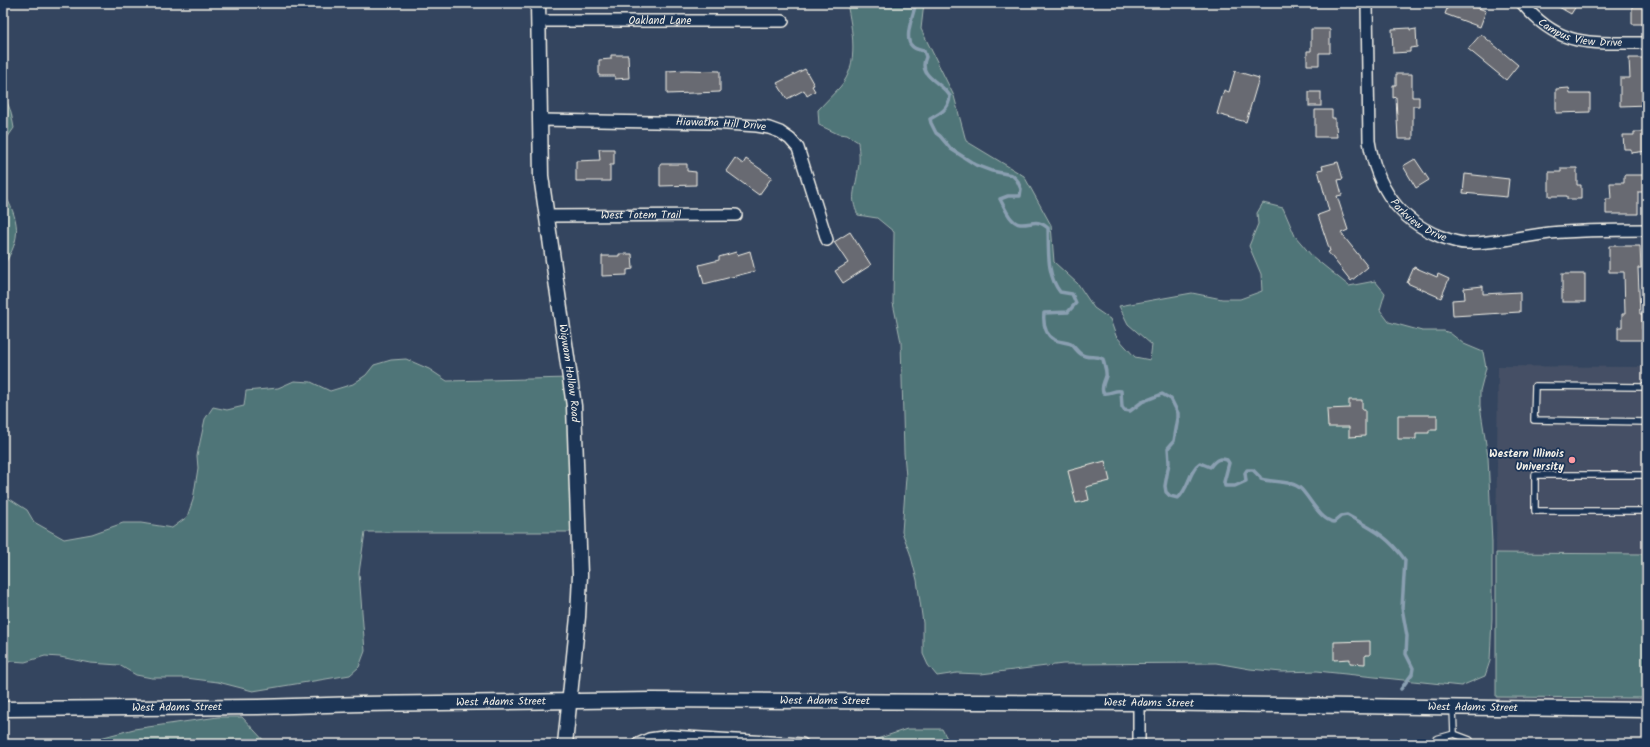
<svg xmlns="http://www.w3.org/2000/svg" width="1650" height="747" font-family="Kalam,sans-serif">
<rect width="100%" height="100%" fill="#34455f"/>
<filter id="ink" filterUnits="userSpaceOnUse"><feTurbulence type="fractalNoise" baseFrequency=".025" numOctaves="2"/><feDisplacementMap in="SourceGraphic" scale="8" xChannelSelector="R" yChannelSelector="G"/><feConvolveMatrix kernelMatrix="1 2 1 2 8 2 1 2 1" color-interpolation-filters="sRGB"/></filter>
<g filter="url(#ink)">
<polygon fill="#445065" points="1498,366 1647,367 1647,711 1497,708 1496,553"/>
<g fill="#4f7578" stroke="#a2b3b0">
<path d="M847,3H924L921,29L954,96L966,141L1024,176L1051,225L1054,262L1078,284L1094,308L1110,319L1116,336L1135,357L1150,360L1152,345L1128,324L1119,306L1192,293L1222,299H1240L1262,291L1261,274L1249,246L1258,224L1257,213L1263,203L1283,208L1295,236L1312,256L1349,286L1375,281L1385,293L1380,310L1389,322L1422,331H1444L1450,333L1464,344L1483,352L1486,368L1480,391V406L1488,457L1492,543V618L1490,661L1485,676L1461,686L1317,671L1282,672L1250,669L1216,663L1063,664L981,674L957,673L937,676L928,665L923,654V623L917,580L910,553L902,532L906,477L904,453L901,342L893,303L894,232L877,218L858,215C849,196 856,190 858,170C860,161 859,152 858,142L847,135L838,134L819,125L818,110C825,102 833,95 840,87C860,64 852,30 847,3Z"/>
<polygon points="3,92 11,112 14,128 5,141 3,147"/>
<path d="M3,191C19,220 23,237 3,266Z"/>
<polygon points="406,359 429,369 447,381 570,378 578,532 365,532 359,573 365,651 359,667 350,675 253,691 218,682 186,678 152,678 136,675 119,665 90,663 60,657 45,656 25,662 11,661 3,665 3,493 5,496 27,510 34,522 64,539 92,534 123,523 141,523 172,528 187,517 193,500 198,468 197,456 205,419 213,407 227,410 244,406 246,391 278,388 294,381 311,382 330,391 353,384 366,375 374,365 391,360"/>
<polygon points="1496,553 1647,554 1647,698 1496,697"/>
<polygon points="218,717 242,717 267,744 32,744 100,738 134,729"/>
<polygon points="907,729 942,729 950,744 869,744 877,739"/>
</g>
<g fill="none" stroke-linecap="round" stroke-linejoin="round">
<g stroke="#8a9fb1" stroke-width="3.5">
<path d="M916,3C914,12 903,39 912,46C914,49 920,50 924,51L926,57C917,77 941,81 950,96C949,109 941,113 930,119L931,123L936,133L940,136L951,149L976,165L992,171L1012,175L1017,180L1021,189L1020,196H1008L1000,199C1004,206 1010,223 1020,224C1032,225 1036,218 1048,228C1049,250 1046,274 1060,292L1072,294L1076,303L1068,312L1044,313C1043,323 1045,335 1055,340C1060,342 1066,342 1071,344C1076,348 1078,354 1085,356C1092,358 1095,355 1103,359C1104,365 1107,371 1106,376C1104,383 1101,385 1103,393C1110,395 1115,389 1121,391L1122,407L1124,410L1130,411L1142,402L1162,394L1171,399L1178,413V418L1174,441L1168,448L1169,463L1165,486L1166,492L1170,496L1178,498C1189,489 1189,470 1200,463L1210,467C1215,461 1218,457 1227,460L1229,463L1224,482L1225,486H1235L1246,481L1245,473L1247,470H1253L1260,477"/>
<path d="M1261,479C1273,483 1292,480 1301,489C1310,498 1321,521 1334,522L1341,516L1347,515C1372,529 1387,535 1405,560L1402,608L1407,636L1406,654L1413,668L1412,674L1401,689"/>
</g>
</g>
<g fill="#686b72" stroke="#f4f1e8">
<polygon points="1449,3 1466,3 1486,11 1480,27 1445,14"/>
<polygon points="1552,3 1578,3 1571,14"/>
<polygon points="1632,3 1645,3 1645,5 1647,5 1647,24 1632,24"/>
<polygon points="1410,28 1410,30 1416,29 1417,47 1410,48 1410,52 1393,53 1392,29"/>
<polygon points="1311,29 1330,29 1330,53 1319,53 1319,65 1307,65 1307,51 1311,51"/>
<polygon points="1481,34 1518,65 1506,80 1468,49"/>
<polygon points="611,55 628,55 629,78 615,79 615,76 599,76 599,60 611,59"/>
<polygon points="1629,58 1647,58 1647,105 1620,106 1620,78 1630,78"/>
<polygon points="805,69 814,85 812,86 815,91 807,96 804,90 787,99 777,83"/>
<polygon points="686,70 720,71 720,92 667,94 667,71"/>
<polygon points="1235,71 1259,78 1246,122 1217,114 1224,90 1229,92"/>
<polygon points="1396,74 1412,74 1412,97 1419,97 1419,106 1413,106 1413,139 1398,139 1396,97 1393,98 1393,85 1396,85"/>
<polygon points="1569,88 1570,94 1590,94 1590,112 1556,113 1556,89"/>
<rect x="1309" y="92" width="12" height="14"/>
<polygon points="1315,110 1332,110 1332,118 1335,118 1335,126 1336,126 1337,137 1315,137"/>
<polygon points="1634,132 1644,132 1644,134 1647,134 1647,151 1631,153 1631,149 1624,149 1623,135 1634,135"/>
<polygon points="599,149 614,149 614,165 610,165 610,181 576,181 576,161 600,160"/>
<polygon points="735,158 743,164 746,159 772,177 759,195 726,171"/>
<polygon points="1415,159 1429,180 1416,188 1403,166"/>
<polygon points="1338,162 1343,179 1338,180 1342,195 1337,196 1348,230 1341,233 1368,267 1351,281 1328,252 1330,251 1318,215 1329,211 1318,170 1323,169 1322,166"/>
<polygon points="660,164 687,164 687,171 696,172 696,185 660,186"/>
<polygon points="1561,168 1577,168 1577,185 1581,185 1581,199 1567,199 1567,196 1549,196 1549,172 1561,172"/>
<polygon points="1465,174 1509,179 1507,197 1463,193"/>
<polygon points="1624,175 1645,175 1645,192 1638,192 1638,214 1606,214 1606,199 1611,199 1610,183 1624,183"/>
<polygon points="850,232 871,265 843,283 835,271 848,263 834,242"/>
<polygon points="1609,246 1640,246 1641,268 1638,268 1640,314 1642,314 1642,329 1646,329 1646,340 1618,340 1618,327 1622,327 1622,314 1625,314 1624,272 1609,272"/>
<polygon points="750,251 755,271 704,284 699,265 719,260 719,257 736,252 737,255"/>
<polygon points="619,254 632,254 633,269 627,270 627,275 602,276 602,256 619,256"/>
<polygon points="1414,267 1437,277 1438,274 1449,279 1441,298 1407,283"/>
<rect x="1562" y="274" width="23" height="28"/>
<polygon points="1483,286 1483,294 1520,292 1520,312 1453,316 1452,300 1465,299 1464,288"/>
<polygon points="1349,400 1362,400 1362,410 1365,410 1365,436 1349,437 1349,427 1328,427 1327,409 1349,408"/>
<polygon points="1398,415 1437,415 1437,430 1429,430 1429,433 1416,433 1416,439 1398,439"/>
<polygon points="1105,461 1110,481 1086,487 1089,500 1076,503 1068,471"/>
<polygon points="1370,641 1370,655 1365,655 1365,664 1350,663 1350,659 1334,660 1334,642"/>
</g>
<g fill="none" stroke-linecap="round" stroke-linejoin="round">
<g stroke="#f4f1e8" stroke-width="8">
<g id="service">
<polyline points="1647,387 1535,386 1534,420 1647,422"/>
<polyline points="1647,475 1535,475 1535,511 1647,511"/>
<polyline points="1453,707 1454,734"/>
<polyline points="1436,744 1436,739 1454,734 1470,740 1470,744"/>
</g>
</g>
<g stroke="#f4f1e8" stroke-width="14">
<g id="minor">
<path id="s1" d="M1367,3L1369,141C1376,184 1397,219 1439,236C1447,239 1457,243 1466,243C1494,244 1522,236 1550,233C1582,230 1614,230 1647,230"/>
<path id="s2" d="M1522,3C1561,50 1592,42 1647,43"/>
<path id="s3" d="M538,21H783"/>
<path id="s4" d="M540,120L712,123L757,126L769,128L780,132L790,139L798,148L827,240"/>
<path id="s5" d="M546,216L736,215"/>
<polyline points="638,744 649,739 670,736 802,744"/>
<polyline points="1139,744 1139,703"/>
</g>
</g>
<g stroke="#f4f1e8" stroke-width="17">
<g id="tertiary">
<path id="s6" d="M538,3L541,176L574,406L580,575L578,617L565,744"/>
<path id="s7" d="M3,709L258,707L361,704L652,700L1139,703L1647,710"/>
</g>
</g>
<use href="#service" stroke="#1d3557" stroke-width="5.5"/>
<use href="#minor" stroke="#1d3557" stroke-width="11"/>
<use href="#tertiary" stroke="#1d3557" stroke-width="14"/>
</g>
</g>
<circle fill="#ff9aa2" stroke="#1d3557" stroke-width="1.5" cx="1572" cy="460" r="4"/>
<g text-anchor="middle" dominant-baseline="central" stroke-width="3.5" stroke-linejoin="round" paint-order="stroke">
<g font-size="11" fill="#f4f1e8" stroke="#1d3557">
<text stroke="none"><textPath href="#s3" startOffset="122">Oakland Lane</textPath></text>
<text stroke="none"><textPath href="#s2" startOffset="69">Campus View Drive</textPath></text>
<text stroke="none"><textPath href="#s4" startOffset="181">Hiawatha Hill Drive</textPath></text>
<text stroke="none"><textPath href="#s5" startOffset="95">West Totem Trail</textPath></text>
<text stroke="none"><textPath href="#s1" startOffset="236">Parkview Drive</textPath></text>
<text stroke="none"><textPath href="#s6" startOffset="372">Wigwam Hollow Road</textPath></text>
<text stroke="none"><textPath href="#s7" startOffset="498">West Adams Street</textPath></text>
<text stroke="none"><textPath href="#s7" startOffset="822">West Adams Street</textPath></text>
<text stroke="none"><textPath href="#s7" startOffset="1146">West Adams Street</textPath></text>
<text stroke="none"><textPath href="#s7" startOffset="1470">West Adams Street</textPath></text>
<text stroke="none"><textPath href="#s7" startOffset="174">West Adams Street</textPath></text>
</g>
<g font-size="11" font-weight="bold" fill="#f4f1e8" stroke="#1d3557" text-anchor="end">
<text x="1564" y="454">Western Illinois<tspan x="1564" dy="13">University</tspan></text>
</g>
</g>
<rect width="1650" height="747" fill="none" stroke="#1d3557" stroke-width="16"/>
<rect x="8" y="8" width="1634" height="731" fill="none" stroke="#f4f1e8" stroke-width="1.5" filter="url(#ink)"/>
</svg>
